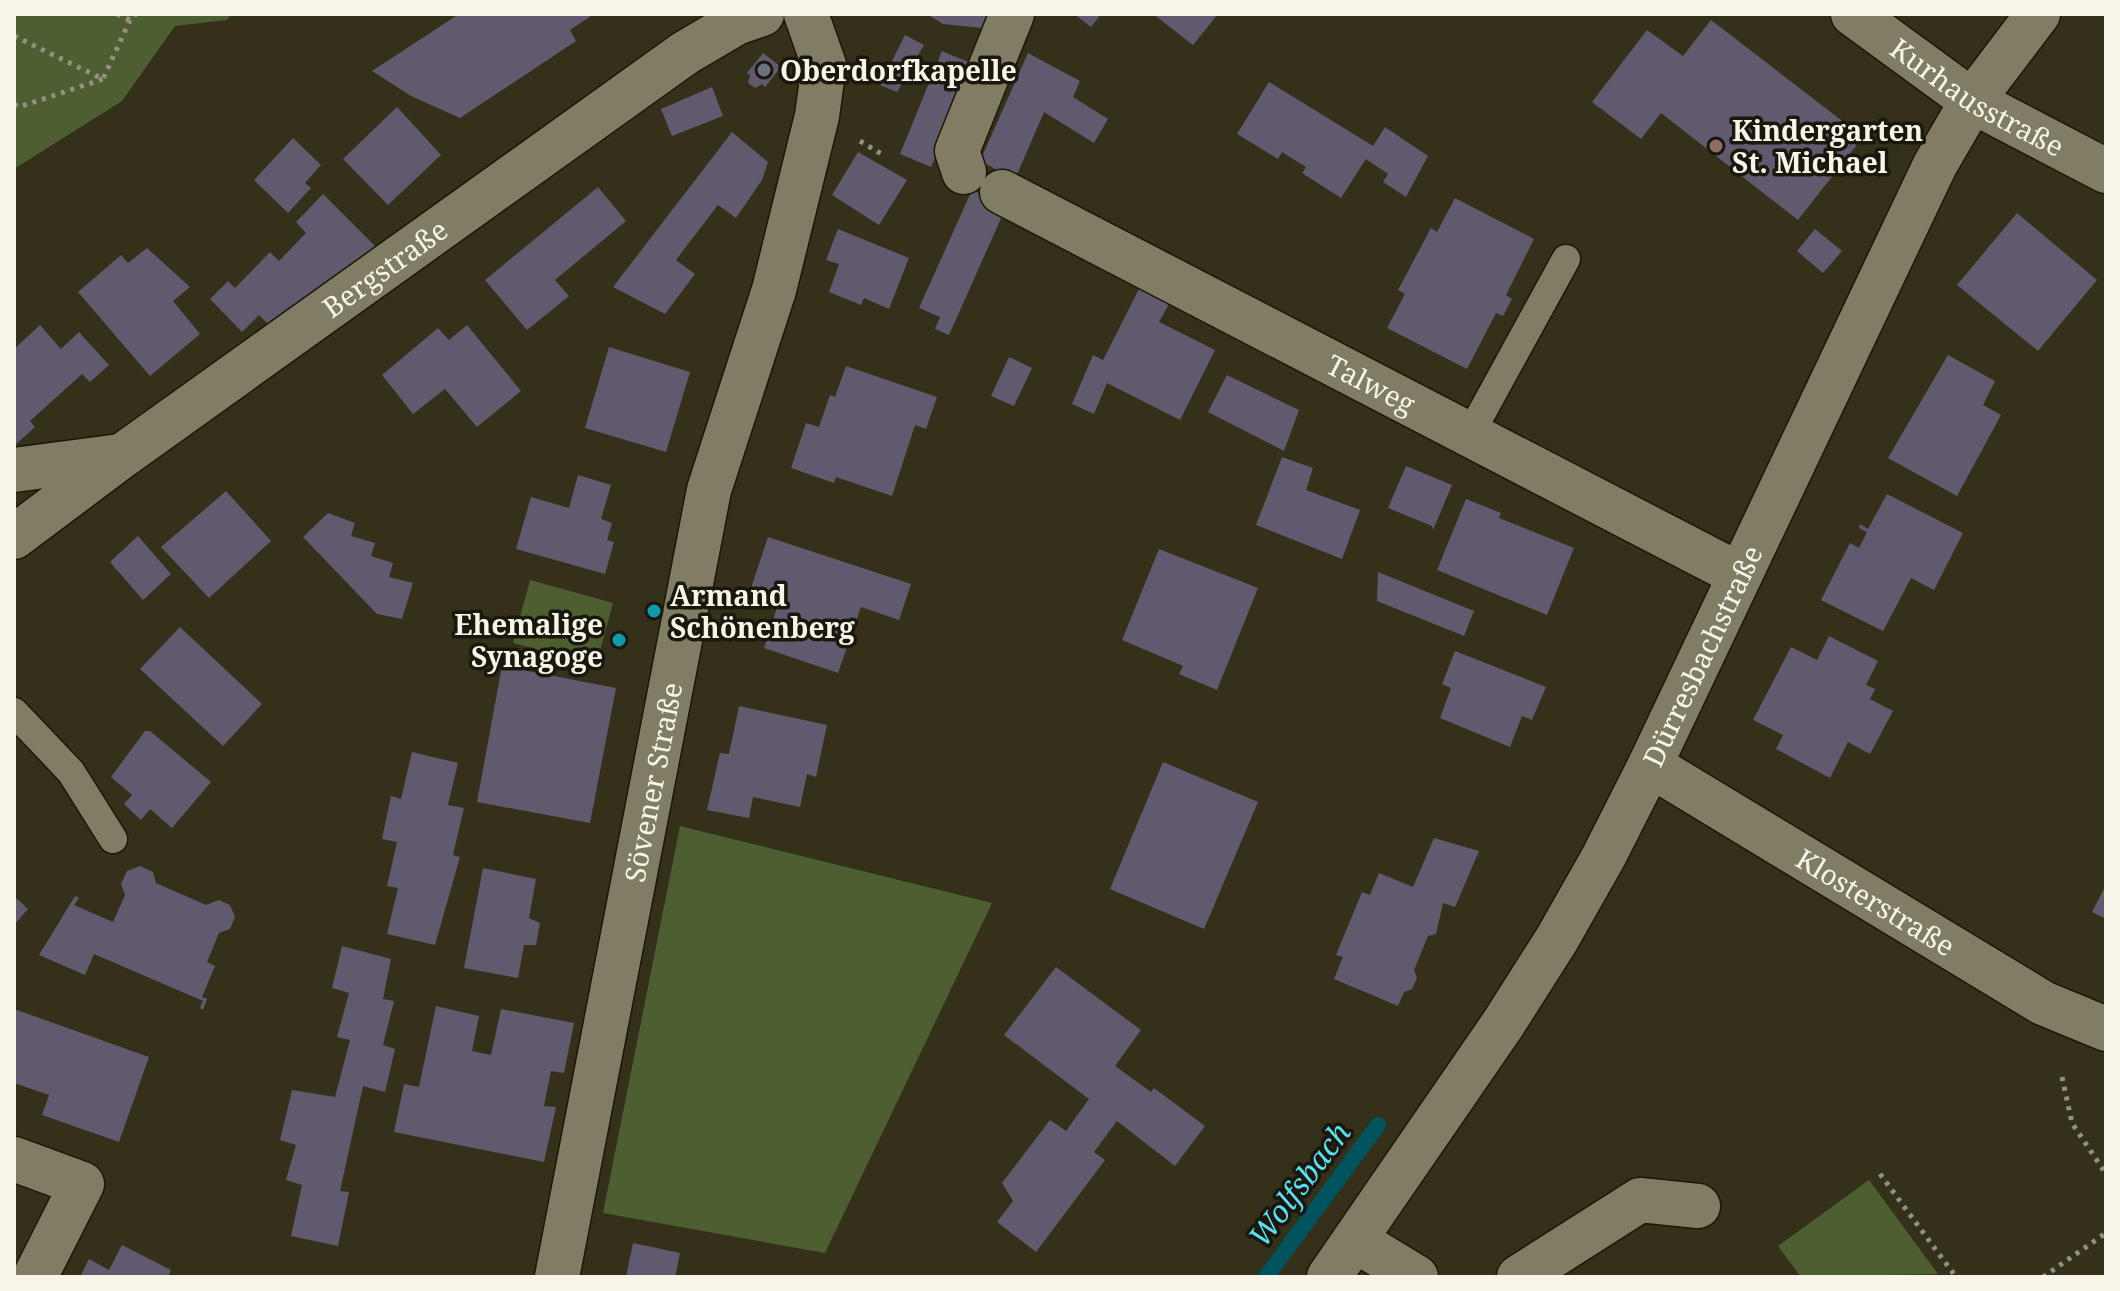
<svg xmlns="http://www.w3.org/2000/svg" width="2120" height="1291" font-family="'Noto Serif',serif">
<rect width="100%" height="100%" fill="#34301a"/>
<g fill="#4d5e31">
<polygon points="14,14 231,14 227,20 175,26 122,101 14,169"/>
<polygon points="530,580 613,603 596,665 513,643"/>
<polygon points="680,826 992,903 825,1253 603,1213"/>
<polygon points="1869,1180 1938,1274 1801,1277 1778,1246"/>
</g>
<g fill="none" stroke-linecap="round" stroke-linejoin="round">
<polyline stroke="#01545e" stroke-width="16" points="1266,1277 1378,1125"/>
</g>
<g fill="#61596e">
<polygon points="459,14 594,14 570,30 576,41 460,118 411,96 372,71"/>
<polygon points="927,14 990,14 982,28 943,24"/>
<polygon points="1074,14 1101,14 1091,27"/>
<polygon points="1153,14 1218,14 1193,45"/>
<polygon points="1711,20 1863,137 1798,220 1661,113 1641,139 1592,102 1647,30 1683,56"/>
<polygon points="905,35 924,45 897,92 880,85"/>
<polygon points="942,51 975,65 931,167 900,154"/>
<polygon points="763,53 781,67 765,87 762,84 755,88 748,83 750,75 747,73"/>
<polygon points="1028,53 1080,81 1073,97 1108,119 1094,143 1044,112 1015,179 980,161"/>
<polygon points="1269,82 1373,146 1385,127 1428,156 1406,197 1383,182 1388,174 1366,159 1341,198 1302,173 1306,167 1282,152 1278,159 1237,134"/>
<polygon points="712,87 723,116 672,136 661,109"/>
<polygon points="397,107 441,155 388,205 343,159"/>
<polygon points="732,132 768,162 762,180 736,218 718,205 676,260 695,274 665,314 613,287"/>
<polygon points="293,138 321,165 305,183 311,188 288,213 254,180"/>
<polygon points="858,152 907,180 879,225 832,195"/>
<polygon points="598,187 626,221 555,280 569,296 527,330 485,280"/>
<polygon points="972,190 1007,205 949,335 935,329 940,317 919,308"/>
<polygon points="323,194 375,246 283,339 259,315 242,332 210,299 228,281 235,288 270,252 279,261 306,233 296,222"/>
<polygon points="1455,198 1534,239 1506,295 1512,299 1503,316 1496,313 1467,369 1387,328 1405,294 1398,290 1431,228 1437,232"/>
<polygon points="2017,213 2097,280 2038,351 1957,285"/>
<polygon points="838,229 909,258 889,309 864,298 861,305 829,292 839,264 826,260"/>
<polygon points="1815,229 1842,251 1823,273 1797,251"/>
<polygon points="147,248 190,287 173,301 200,334 150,376 78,292 121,255 128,263"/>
<polygon points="1140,287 1170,302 1159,322 1215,350 1180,420 1107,383 1094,414 1072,404 1093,355 1103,360"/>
<polygon points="40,325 61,349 79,332 109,365 90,382 82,374 30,421 35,427 14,446 14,349"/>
<polygon points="467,325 521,391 477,427 445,389 413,414 382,375 438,328 449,340"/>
<polygon points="609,347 690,372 666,452 585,428"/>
<polygon points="1948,355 1995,381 1983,405 2001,415 1957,496 1888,458"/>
<polygon points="1009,357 1032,368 1014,406 991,396"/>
<polygon points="846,366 937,397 926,429 915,425 892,496 836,477 834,483 791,468 806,423 819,427 830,395 835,397"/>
<polygon points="1227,375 1299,410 1284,451 1208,412"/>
<polygon points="1282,457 1313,468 1306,490 1360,510 1342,559 1256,525"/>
<polygon points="1406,466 1452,485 1433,530 1432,526 1388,508"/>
<polygon points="578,475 611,485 601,519 612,523 607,540 614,542 605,574 516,549 531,497 569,508"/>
<polygon points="226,491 271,541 209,598 161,547"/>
<polygon points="1887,494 1963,533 1934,590 1911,578 1883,631 1821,600 1850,543 1859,548 1867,532 1859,528 1860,524 1868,529"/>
<polygon points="1466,499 1501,513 1499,518 1574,548 1547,615 1437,570"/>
<polygon points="328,513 355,523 351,536 375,543 371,556 393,563 389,577 413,583 402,619 377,614 303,537"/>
<polygon points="138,536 171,574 143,600 110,562"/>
<polygon points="768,537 911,584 899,620 861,607 838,673 764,648 779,601 750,591"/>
<polygon points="1159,549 1258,588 1217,690 1179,674 1183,666 1122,640"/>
<polygon points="1378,572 1474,611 1464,636 1377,601"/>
<polygon points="180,627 262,704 223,746 140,669"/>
<polygon points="1829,636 1878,661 1866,685 1875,689 1870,699 1893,711 1870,754 1848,742 1830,778 1776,749 1783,735 1753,720 1791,647 1817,660"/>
<polygon points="1455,651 1546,687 1532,720 1522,716 1510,747 1440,718 1451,688 1442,684"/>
<polygon points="502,666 616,688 590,823 477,802"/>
<polygon points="739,706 827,725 816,777 807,774 800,807 753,797 749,818 707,810 720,753 729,754"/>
<polygon points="145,731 150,731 211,782 172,828 150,809 141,820 124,804 132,795 111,777"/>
<polygon points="412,752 458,763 448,805 464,808 453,855 460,857 435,945 387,934 398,888 387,886 397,842 382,839 391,796 401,799"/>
<polygon points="1163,762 1258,802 1204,929 1110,889"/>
<polygon points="1434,838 1479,851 1455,907 1443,903 1436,934 1428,936 1414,970 1417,978 1412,989 1404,992 1398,1006 1334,979 1343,957 1336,955 1362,892 1370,895 1379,873 1413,887"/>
<polygon points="140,866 153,872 156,883 206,905 219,900 230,905 235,917 230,929 219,933 207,962 215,966 202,997 207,999 203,1010 200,1008 203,1001 94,954 85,975 39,955 75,896 79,898 74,905 113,922 125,895 121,884 127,871"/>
<polygon points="483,868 536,879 529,918 540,923 536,945 524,945 518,978 464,968"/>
<polygon points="2106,885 2106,919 2092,912"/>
<polygon points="14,896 28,909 14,925"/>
<polygon points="342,946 391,959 383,999 394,1001 383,1045 395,1049 385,1092 363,1086 340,1191 349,1192 338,1246 291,1236 302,1185 286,1180 296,1145 280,1140 292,1090 335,1097 350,1040 337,1037 349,993 332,988"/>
<polygon points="1056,967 1141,1030 1115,1066 1151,1092 1154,1088 1205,1126 1175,1166 1117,1121 1094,1152 1105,1160 1036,1252 997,1222 1013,1201 1002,1183 1050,1120 1066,1131 1089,1099 1004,1035"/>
<polygon points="436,1006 479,1016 472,1051 491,1055 501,1009 574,1023 564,1073 551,1071 544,1106 556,1107 544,1162 394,1132 404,1084 419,1087"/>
<polygon points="14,1009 149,1057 119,1142 42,1115 49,1095 14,1083"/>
<polygon points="633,1243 680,1253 675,1277 626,1277"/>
<polygon points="122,1245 171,1270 168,1277 80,1277 89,1259 109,1270"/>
</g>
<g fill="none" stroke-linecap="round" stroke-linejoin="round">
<g stroke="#1c1804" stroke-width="31">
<g id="service">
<polyline points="1469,436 1566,259"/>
<polyline points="14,712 71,772 113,839"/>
</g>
</g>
<g stroke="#1c1804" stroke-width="47">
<g id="minor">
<path id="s1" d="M1853,14L1972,101L2106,171"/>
<polyline points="964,172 957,151 1012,14"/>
<path id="s2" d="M1002,192L1740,575"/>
<polyline points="14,470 120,456"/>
<path id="s3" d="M14,537L122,456L685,53L736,23L762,14"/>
<path id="s4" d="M1650,765L2043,1003L2106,1029"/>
<polyline points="14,1159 82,1184 35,1277"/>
<polyline points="1355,1240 1416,1277"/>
<path id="s5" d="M557,1277L709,490L774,290L817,116L824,65L806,14"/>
<polyline points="1519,1277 1640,1200 1698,1206"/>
</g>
</g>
<g stroke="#1c1804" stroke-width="47">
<g id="secondary">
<path id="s6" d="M1329,1277L1503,1024L1557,939L1604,856L1650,765L1935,165L1972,101L2038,14"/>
</g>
</g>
<g stroke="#94907f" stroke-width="5" stroke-dasharray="4 6" stroke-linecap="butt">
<polyline points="117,14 130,20 136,14"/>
<polyline points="14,36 103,79 130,20"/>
<polyline points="14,104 19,107 103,79"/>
<polyline points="860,141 883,155"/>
<polyline points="2062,1077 2072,1123 2106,1174"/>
<polyline points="1880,1174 1956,1277"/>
<polyline points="2043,1277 2106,1233"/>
</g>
<use href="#service" stroke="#817d64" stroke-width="28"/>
<use href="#minor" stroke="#817d64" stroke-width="44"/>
<use href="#secondary" stroke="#817d64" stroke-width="44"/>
</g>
<circle fill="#6b7280" stroke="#1a180e" stroke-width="3" cx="764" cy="70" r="8"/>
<circle fill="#8d6e63" stroke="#1a180e" stroke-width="3" cx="1716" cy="146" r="8"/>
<g fill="#0f9aa8" stroke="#1a180e" stroke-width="3">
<circle cx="654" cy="611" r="8"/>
<circle cx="619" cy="640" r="8"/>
</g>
<g text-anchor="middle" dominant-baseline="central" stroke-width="7" stroke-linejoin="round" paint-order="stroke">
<g font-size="28" font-weight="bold" fill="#f8f5e8" stroke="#1a180e" text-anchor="start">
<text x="780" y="70">Oberdorfkapelle</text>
<text x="1732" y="130">Kindergarten<tspan x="1732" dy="32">St. Michael</tspan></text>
<text x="670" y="595">Armand<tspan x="670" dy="32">Schönenberg</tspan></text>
<text x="603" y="624" text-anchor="end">Ehemalige<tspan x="603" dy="32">Synagoge</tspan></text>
</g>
<g font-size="28" fill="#f8f5e8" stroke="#1a180e">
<text stroke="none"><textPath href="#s1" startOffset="150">Kurhausstraße</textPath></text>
<text stroke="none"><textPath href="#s3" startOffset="458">Bergstraße</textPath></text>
<text stroke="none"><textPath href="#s2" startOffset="416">Talweg</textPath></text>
<text stroke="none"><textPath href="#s6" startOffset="726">Dürresbachstraße</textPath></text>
<text stroke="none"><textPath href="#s5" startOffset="504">Sövener Straße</textPath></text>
<text stroke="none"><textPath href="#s4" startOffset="264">Klosterstraße</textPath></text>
</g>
<g font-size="30" font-style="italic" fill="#5adef2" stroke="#1a180e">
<text transform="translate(1299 1184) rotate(-53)">Wolfsbach</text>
</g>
</g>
<rect width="2120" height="1291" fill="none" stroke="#f8f5e8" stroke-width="32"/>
</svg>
